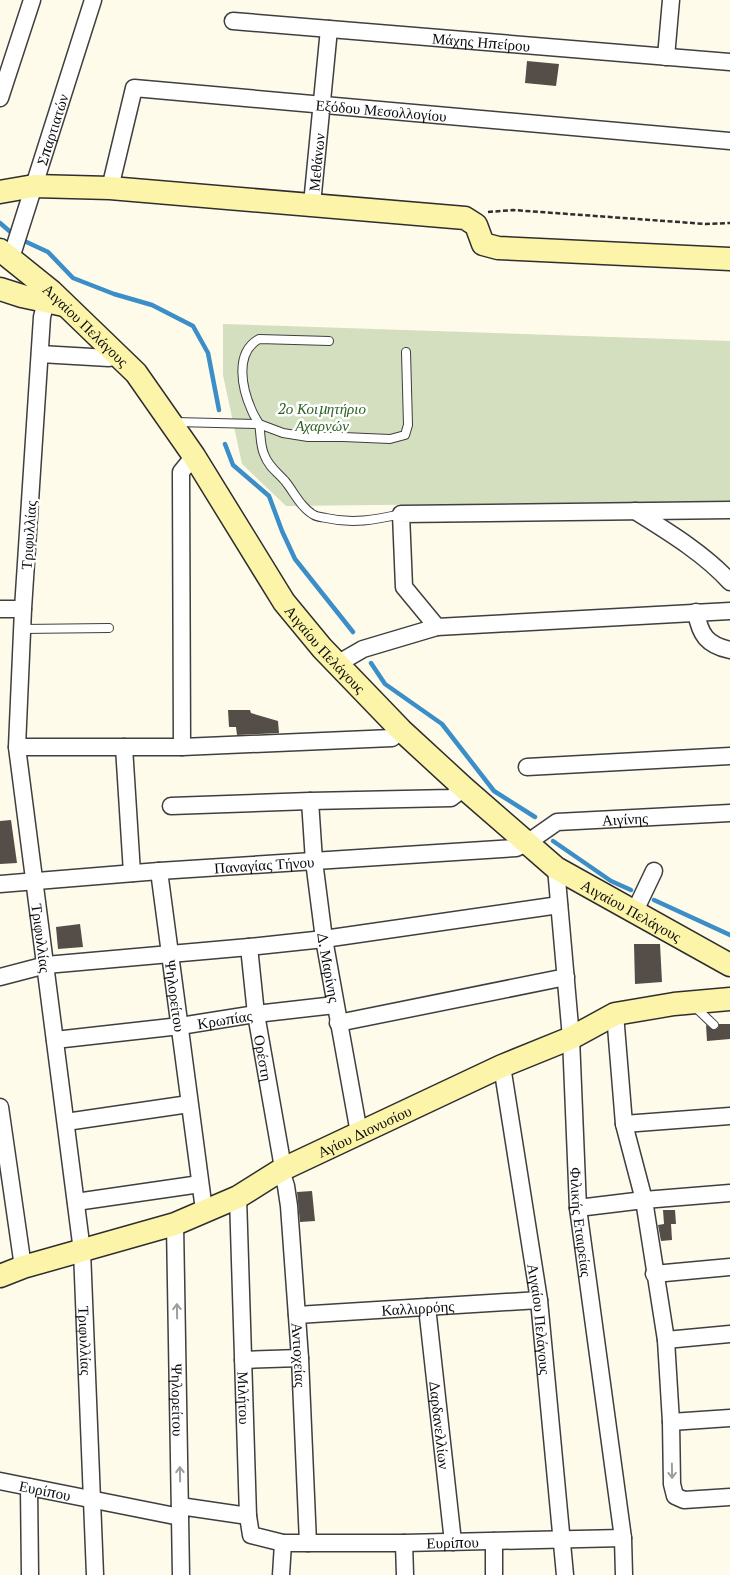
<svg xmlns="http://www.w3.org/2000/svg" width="730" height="1575" font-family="'PT Serif',serif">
<rect width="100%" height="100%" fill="#fefbeb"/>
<polygon fill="#d3dfbe" points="223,324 730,341 730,501 286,506 242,464 223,375"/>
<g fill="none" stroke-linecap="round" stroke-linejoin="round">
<g stroke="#3b8ec8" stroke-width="4.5">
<polyline points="0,223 14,235"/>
<polyline points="20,239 48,252 73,278 114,294 152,305 193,326 208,353 219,410"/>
<polyline points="225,444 233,465 269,496 282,531 295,559 353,632"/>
<polyline points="371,663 385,684 442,724 494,791 535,817"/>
<polyline points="553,841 611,881 631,890"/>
<polyline points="654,900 730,935"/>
</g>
</g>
<g fill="#544d48">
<polygon points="527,61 559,64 556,86 525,83"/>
<polygon points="228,710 250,710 251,713 278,721 279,733 237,735 236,727 229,727"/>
<polygon points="11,820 17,863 0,864 0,821"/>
<polygon points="80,924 83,947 58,949 56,927"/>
<polygon points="634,944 660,944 662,982 635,984"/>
<polygon points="719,1024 730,1024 730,1039 707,1041 706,1025 715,1030 718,1028"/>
<polygon points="312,1191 315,1221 300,1222 297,1192"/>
<polygon points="663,1210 675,1210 676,1224 671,1224 672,1240 661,1241 658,1225 664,1224"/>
</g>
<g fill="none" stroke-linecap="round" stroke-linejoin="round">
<g stroke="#3f3f3f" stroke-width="10">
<g id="lane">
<path d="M329,341L259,339C234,353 242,389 252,411C254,416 257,420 259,424C261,434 260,445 264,454C268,466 277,472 285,481C294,492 301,508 314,515C317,517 322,517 326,518C352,524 375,520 401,514"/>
<polyline points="176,422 259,424 283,433 308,437 343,437 390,439 405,435 408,425 406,352"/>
<polyline points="22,629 109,628"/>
<polyline points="694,1006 714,1025"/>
</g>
</g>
<g stroke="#3f3f3f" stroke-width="19">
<g id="street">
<path id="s1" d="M233,21L730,62"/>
<polyline points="666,57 671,0"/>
<polyline points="0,98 32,0"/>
<path id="s2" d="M110,188L134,88L730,141"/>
<path id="s3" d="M312,204L329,29"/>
<path id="s4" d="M11,258L93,0"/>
<path id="s5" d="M46,301L42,317L23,609L17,747L82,1251L95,1575"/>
<polyline points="40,354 109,358 115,352"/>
<polyline points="730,510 401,514 404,587 437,627 730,611"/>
<path d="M635,511C667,531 705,554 730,582"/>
<polyline points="0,609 23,609"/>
<path d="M696,612C700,635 707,645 730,650"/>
<polyline points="337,664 363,649 437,627"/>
<polyline points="17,747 182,747 392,738 401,730"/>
<polyline points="124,747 132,873"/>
<polyline points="182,747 181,472 194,456"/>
<polyline points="527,767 730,756"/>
<path id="s6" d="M310,801L314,861L324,939L359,1133"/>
<polyline points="171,806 310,801 451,798 464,788"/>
<path id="s7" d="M556,868L571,1038L578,1208L623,1538L624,1575"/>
<path id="s8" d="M159,871L204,1210"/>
<path id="s9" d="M0,884L159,871L516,848L527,843L557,822L730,813"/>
<polyline points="634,913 654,871"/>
<path id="s10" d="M249,947L256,1014L282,1162L281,1170L286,1186L289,1206L300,1358L308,1543"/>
<polyline points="0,977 46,965 249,947 324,939 559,905"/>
<polyline points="615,1014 624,1124 644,1200 666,1340 671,1422 672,1484 675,1496 684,1500 730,1497"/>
<polyline points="338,1023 566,977"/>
<path id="s11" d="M55,1040L180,1026L256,1014L335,1005"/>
<path id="s12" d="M502,1066L539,1300L565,1575"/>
<polyline points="0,1107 23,1267"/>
<polyline points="66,1122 189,1104"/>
<polyline points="624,1124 730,1116"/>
<path id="s13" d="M238,1197L248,1516L251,1535L283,1543H404L623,1538"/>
<polyline points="76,1202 200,1184"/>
<polyline points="578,1208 644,1200 730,1193"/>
<path id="s14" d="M175,1224L181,1575"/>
<polyline points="654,1274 730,1267"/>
<path id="s15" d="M427,1307L453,1542"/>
<path id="s16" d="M297,1315L539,1300"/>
<polyline points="666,1340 730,1334"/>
<polyline points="243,1360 300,1358"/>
<polyline points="671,1422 730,1418"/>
<path id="s17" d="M0,1481L180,1517"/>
<polyline points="29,1487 30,1575"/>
<polyline points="180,1506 248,1516"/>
<polyline points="404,1543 405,1575"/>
<polyline points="281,1575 283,1543"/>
<polyline points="494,1575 494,1541"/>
</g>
</g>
<g stroke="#2e2e2e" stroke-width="25">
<g id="secondary">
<polyline points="0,192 34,186 110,188 465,218 476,225 483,244 498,248 730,259"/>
<path id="s18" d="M0,250L51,291L136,373L194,456L284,602L322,648L401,730L464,788L556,868L730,965"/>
<polyline points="0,289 22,296 64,305"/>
<path id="s19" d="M0,1276L23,1267L175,1224L238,1197L281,1170L502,1066L571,1038L615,1014L674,1004L730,999"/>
</g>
</g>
<polyline stroke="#2e2e2e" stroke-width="2.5" stroke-dasharray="5 2.5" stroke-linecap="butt" points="488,212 513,210 706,224 730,223"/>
<use href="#lane" stroke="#fff" stroke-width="8"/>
<use href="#street" stroke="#fff" stroke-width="16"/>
<use href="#secondary" stroke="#fcf4a8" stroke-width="22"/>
</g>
<defs><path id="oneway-shaft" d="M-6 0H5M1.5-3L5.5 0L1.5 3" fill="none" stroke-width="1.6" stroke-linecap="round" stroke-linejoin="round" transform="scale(1.25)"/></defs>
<g stroke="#9e9e9e">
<use href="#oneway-shaft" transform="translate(177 1311) rotate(-91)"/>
<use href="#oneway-shaft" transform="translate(672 1471) rotate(89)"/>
<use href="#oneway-shaft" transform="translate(180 1474) rotate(-91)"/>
</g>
<g text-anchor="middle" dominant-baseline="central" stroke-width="5" stroke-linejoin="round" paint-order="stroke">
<g font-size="15" fill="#0c0c0c" stroke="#fff">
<text stroke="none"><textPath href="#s1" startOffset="249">Μάχης Ηπείρου</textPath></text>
<text stroke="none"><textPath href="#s2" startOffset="351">Εξόδου Μεσολλογίου</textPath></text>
<text stroke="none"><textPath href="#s4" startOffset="135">Σπαρτιατών</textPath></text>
<text stroke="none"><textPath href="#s3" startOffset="42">Μεθάνων</textPath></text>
<text stroke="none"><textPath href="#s18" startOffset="114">Αιγαίου Πελάγους</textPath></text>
<text transform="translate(28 535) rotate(-86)">Τριφυλλίας</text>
<text stroke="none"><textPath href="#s18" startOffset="519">Αιγαίου Πελάγους</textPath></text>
<text stroke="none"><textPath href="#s9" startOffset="634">Αιγίνης</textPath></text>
<text stroke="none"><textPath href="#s9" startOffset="265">Παναγίας Τήνου</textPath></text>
<text stroke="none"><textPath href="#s18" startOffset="924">Αιγαίου Πελάγους</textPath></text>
<text stroke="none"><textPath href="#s5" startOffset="640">Τριφυλλίας</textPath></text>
<text stroke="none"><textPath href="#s6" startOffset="168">Δ. Μαρίνης</textPath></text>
<text stroke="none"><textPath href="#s8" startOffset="126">Ψηλορείτου</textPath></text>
<text stroke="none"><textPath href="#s11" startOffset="171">Κρωπίας</textPath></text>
<text stroke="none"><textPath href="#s10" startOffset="112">Ορέστη</textPath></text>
<text stroke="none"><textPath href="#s19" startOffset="394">Αγίου Διονυσίου</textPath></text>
<text stroke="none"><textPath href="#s7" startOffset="355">Φιλικής Εταιρείας</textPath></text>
<text stroke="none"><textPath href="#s16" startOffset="121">Καλλιρρόης</textPath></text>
<text stroke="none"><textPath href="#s12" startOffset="256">Αιγαίου Πελάγους</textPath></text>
<text stroke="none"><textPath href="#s5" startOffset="1045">Τριφυλλίας</textPath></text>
<text stroke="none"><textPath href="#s10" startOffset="412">Αντιοχείας</textPath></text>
<text stroke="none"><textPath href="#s13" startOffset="201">Μιλήτου</textPath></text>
<text stroke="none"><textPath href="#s14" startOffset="176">Ψηλορείτου</textPath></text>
<text stroke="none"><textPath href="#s15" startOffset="119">Δαρδανελλίων</textPath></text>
<text stroke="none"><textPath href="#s17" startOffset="46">Ευρίπου</textPath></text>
<text stroke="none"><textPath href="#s13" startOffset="541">Ευρίπου</textPath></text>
</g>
<g font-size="15" font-style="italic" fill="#2b611f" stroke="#fff">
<text x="322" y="408">2ο Κοιμητήριο<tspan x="322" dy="17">Αχαρνών</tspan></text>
</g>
</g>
</svg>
